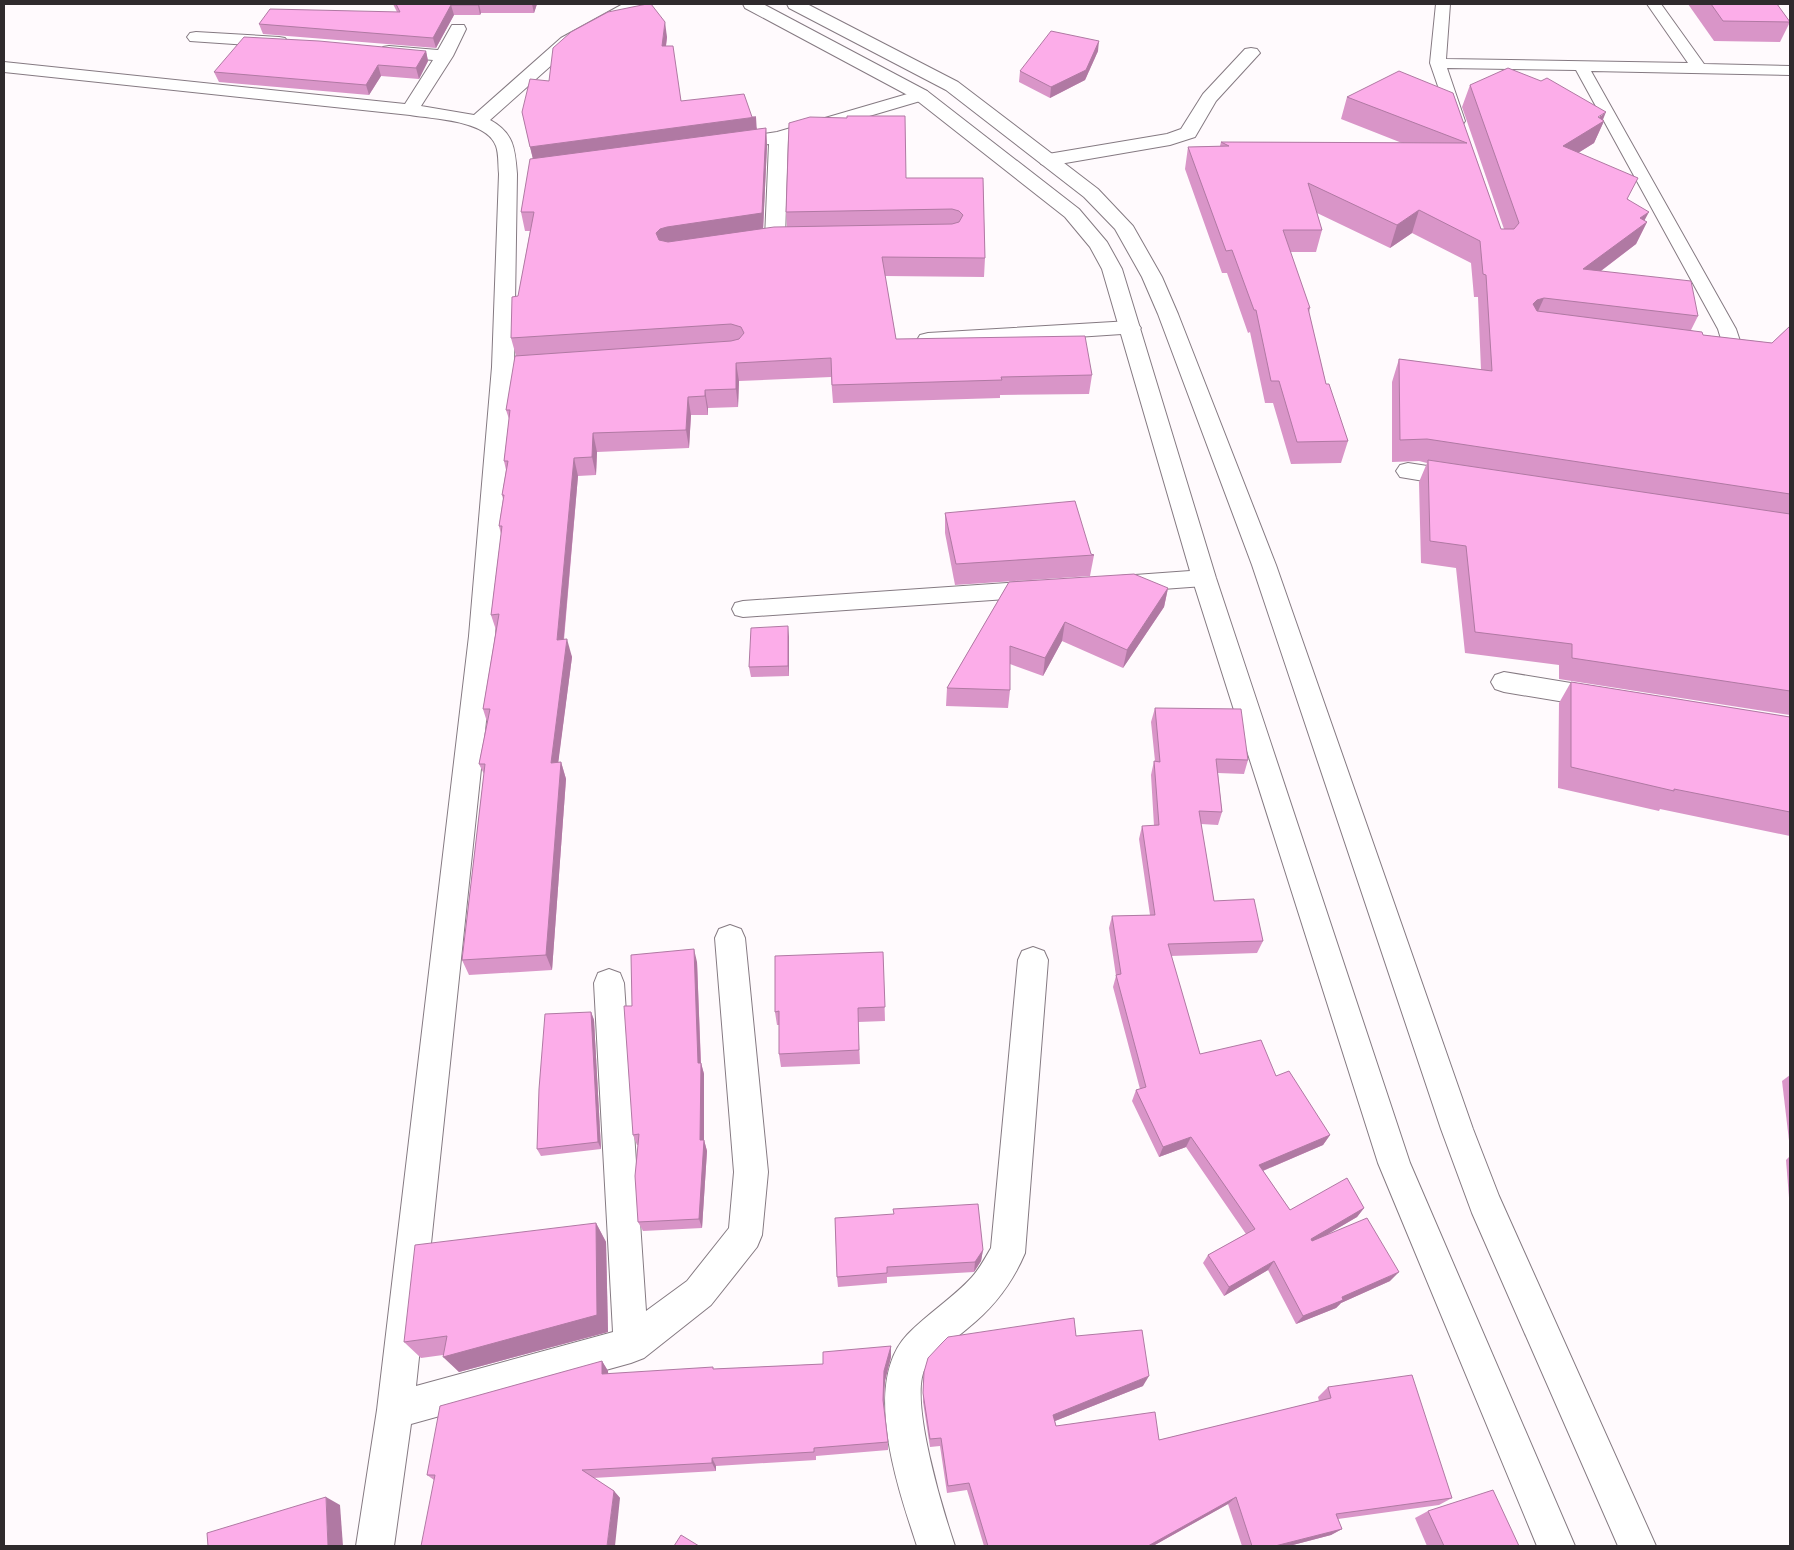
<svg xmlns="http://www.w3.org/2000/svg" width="1794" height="1550" font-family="Manrope,sans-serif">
<rect width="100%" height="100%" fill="#fffafd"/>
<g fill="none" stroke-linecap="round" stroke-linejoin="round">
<g stroke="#857a82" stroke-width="2">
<g id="lane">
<path d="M1436,4H1450L1446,59L1688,63L1647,4H1661L1704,64L1790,66V75L1591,71L1736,329L1740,341C1732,353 1709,356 1695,352L1693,348L1695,344L1721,339L1718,329L1576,70L1447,68L1465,121L1463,124H1451L1430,63Z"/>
<polygon points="1204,570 1212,573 1215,578 1212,583 1204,586 1121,592 1113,590 1110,584 1113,578 1121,576"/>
<polygon points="1036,581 1044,583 1047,589 1044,595 1036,597 743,617 735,615 732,609 735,603 743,601"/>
</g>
</g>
<g stroke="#857a82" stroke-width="2">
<g id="street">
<path d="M623,4H643L641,8L573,46L490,120C514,133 515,149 517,174L514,367L495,636L416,1386L613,1332L594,983L598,973L609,969L620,973L624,983L646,1311L687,1281L729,1228L734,1172L715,938L719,929L730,925L741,929L745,938L768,1172L762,1235L757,1247L711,1305L644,1358L631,1363L411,1424L394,1546H356L377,1410L469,636L492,367L499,174C498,165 499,154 496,146C487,120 433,119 410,115L4,72V62L405,104L433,60L389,56L383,55L380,51L383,47L389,46L438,50L452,25H464L466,29L453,56L421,106L474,115L561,38Z"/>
<polygon points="196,32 279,37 285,38 288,42 285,46 279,47 190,41 187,37 190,33"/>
<polygon points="1251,48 1257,49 1260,53 1216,101 1195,137 1170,145 1048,166 1041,164 1039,160 1041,156 1048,154 1167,134 1181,129 1203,94 1245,49"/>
<polygon points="921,90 927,91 930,95 927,99 788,140 785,238 782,242 775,244 768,242 765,238 769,144 730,150 723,148 721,144 723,140 777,132"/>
<polygon points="1130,321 1137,323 1141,328 1137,333 928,347 920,345 917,340 920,335 928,333"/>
<polygon points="1408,463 1460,471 1468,473 1472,479 1468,485 1460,487 1400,477 1396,471 1400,465"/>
<polygon points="1504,672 1601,688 1610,691 1614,698 1610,705 1601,708 1504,692 1495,689 1491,682 1495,675"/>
<path d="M1033,947L1044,951L1048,960L1025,1253C1012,1284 994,1307 968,1328C954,1340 936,1352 926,1367C907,1395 944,1514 955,1546H917C899,1491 861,1384 907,1335C927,1314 953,1298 972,1277C980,1268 985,1258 991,1248L1018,960L1022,951Z"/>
</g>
</g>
<g stroke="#857a82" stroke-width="2">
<g id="secondary">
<polygon points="743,4 763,4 927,91 1079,209 1107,242 1122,269 1216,578 1410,1163 1575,1546 1537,1546 1378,1163 1192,578 1102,269 1090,247 1065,217 915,99 745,8"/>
<polygon points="787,4 807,4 958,82 1098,189 1133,226 1162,277 1178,314 1276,565 1473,1129 1499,1196 1656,1546 1618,1546 1472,1213 1441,1129 1252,565 1158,314 1142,277 1115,229 1084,197 946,90 789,8"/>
</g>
</g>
<use href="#lane" fill="#fff" fill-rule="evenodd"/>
<use href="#street" fill="#fff" fill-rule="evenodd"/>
<use href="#secondary" fill="#fff" fill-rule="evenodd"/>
</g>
<g fill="#d995c8">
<polygon points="393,4 537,4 534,13 481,13 480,15 454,15 436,48 263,34 259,24 397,12"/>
<polygon points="1688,4 1777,4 1790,22 1780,42 1714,41"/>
<polygon points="667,37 666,46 681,101 752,117 757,129 766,128 767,146 763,229 787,227 786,212 906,178 983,178 985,258 984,277 885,276 896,339 1092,375 1089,394 1000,395 1000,398 833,403 831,377 739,381 738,407 708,408 708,415 691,415 689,448 597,452 596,475 578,476 564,640 572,657 558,762 561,762 566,779 552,970 469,975 462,960 484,774 479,764 487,722 483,709 496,630 491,615 501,534 499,526 503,499 502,495 506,470 504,461 509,419 506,410 516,356 511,338 530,231 525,231 521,212 533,159 522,112 549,81"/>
<polygon points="426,51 428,61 419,79 381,76 369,95 219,82 214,72"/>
<polygon points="1098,51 1085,80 1050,98 1019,82 1020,71"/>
<polygon points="1470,85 1604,121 1594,143 1578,153 1628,199 1645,221 1647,222 1636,244 1601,271 1698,316 1691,330 1703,335 1772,343 1790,326 1790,715 1559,679 1559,665 1465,653 1456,568 1421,563 1419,482 1427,463 1419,461 1392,462 1392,382 1399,359 1481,370 1478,297 1474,297 1471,263 1412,233 1390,248 1317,213 1322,230 1316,252 1290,252 1310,308 1309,313 1326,384 1348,441 1341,463 1291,464 1273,403 1265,403 1250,332 1248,333 1227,273 1222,273 1185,169 1188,147 1220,146 1221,142 1402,143 1341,119 1347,97 1453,93 1501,229 1504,229 1462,107"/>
<polygon points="945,513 1094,555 1090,576 955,585 945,533"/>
<polygon points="1009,582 1168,588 1164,607 1123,668 1062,641 1043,676 1010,664 1010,690 1008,708 946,706 947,688"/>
<polygon points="789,637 789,676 751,677 749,667"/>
<polygon points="1571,682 1790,717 1790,836 1660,809 1659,811 1558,788 1559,703"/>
<polygon points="1155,708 1248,760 1244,774 1218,773 1222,812 1218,825 1201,824 1214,901 1263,941 1257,953 1171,956 1200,1054 1276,1076 1330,1135 1323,1145 1263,1171 1290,1210 1364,1208 1357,1217 1328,1234 1390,1281 1341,1303 1336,1308 1296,1324 1268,1270 1224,1296 1203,1263 1208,1255 1246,1234 1186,1147 1159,1157 1132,1101 1136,1090 1140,1089 1113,987 1116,976 1109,928 1112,916 1150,915 1139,839 1142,826 1154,826 1151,775 1154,761 1155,761 1151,722"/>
<polygon points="883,952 885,1021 858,1022 860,1064 781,1067 779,1054 779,1025 777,1025 775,1012"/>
<polygon points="697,962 701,1063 704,1074 704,1140 707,1151 702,1228 643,1231 638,1222 638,1145 637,1145 633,1135 632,1006"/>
<polygon points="591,1012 594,1020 601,1149 541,1156 537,1149"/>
<polygon points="1790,1075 1790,1149 1782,1081"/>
<polygon points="1790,1156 1790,1210 1786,1160"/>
<polygon points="835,1218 983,1250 981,1261 974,1272 887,1277 887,1283 838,1287 837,1277"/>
<polygon points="596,1223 606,1242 608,1332 459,1372 443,1355 421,1358 404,1342"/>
<polygon points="1076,1336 1143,1386 1055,1421 1056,1426 1159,1440 1319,1401 1318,1397 1328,1387 1452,1498 1439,1505 1338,1519 1342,1529 1331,1535 1289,1546 1242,1546 1228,1504 1153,1546 984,1546 967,1490 947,1493 940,1446 930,1447 923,1402 924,1372"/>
<polygon points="891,1346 891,1357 885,1381 884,1404 888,1442 888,1450 816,1456 816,1460 716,1466 716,1471 593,1478 614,1491 620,1498 434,1480 427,1475 602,1361 608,1371 608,1374 823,1364"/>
<polygon points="1428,1511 1519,1546 1427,1546 1415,1518"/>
</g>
<g fill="#b079a3">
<polygon points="478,4 479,4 481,13 480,15 478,5"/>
<polygon points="532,4 537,4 534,13"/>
<polygon points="451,5 454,15 436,48 433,38"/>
<polygon points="665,22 667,37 664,61 662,46"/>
<polygon points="1099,41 1098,51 1085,80 1050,98 1051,87"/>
<polygon points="426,51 428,61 419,79 416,68"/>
<polygon points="378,65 381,76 369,95 366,85"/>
<polygon points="1606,112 1602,122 1604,121 1594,143 1554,168 1563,146"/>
<polygon points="756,117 757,133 534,163 530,147"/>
<polygon points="766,128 767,146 763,231 658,252 656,233 660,229"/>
<polygon points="1419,210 1412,233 1390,248 1397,225"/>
<polygon points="1649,212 1642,225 1647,222 1636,244 1573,292 1583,269 1640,218"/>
<polygon points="1544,298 1534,320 1533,304 1537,300"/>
<polygon points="736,363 739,381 738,407 736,389"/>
<polygon points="705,390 708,408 708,415 705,396"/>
<polygon points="688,397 691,415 689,448 686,430"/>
<polygon points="593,433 597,452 596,475 592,457"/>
<polygon points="574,458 578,476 562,657 557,640"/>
<polygon points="1168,588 1164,607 1123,668 1127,650"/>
<polygon points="1065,622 1062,641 1043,676 1045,658"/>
<polygon points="788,626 789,637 789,676 788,666"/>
<polygon points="567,639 572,657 556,780 551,763"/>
<polygon points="561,762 566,779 552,970 546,955"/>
<polygon points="694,949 697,962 701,1069 701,1063 704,1074 704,1144 704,1140 707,1151 702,1228 699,1219 700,1140"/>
<polygon points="591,1012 594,1020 601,1149 598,1142"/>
<polygon points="1330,1135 1323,1145 1253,1175 1259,1165"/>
<polygon points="1191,1137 1186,1147 1159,1157 1163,1147"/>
<polygon points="1364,1208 1357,1217 1304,1248 1311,1239"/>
<polygon points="596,1223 606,1242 608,1332 459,1372 443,1357"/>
<polygon points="983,1250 981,1261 974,1272 975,1262"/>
<polygon points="1274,1261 1268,1270 1224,1296 1229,1287"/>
<polygon points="1399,1272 1390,1281 1341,1303 1336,1308 1296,1324 1303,1316 1342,1297"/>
<polygon points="891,1346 891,1357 885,1381 883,1409 884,1371"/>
<polygon points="602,1361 608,1371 609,1384 602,1374"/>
<polygon points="1149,1376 1143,1386 1050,1423 1053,1415"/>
<polygon points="712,1458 716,1466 716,1471 712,1463"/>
<polygon points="614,1491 620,1498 615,1546 607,1546"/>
<polygon points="326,1497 340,1505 343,1546 328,1546"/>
<polygon points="1236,1497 1228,1504 1153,1546 1148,1546"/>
<polygon points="1342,1529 1331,1535 1289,1546 1275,1546"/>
</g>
<g fill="#fcade9" stroke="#b079a3">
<polygon points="396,4 478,4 478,5 451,5 433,38 259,24 270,9 400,12"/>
<polygon points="647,4 651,4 665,22 662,46 673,46 681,101 744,94 752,117 756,117 530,147 522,112 530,79 549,81 553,48 571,32 608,12"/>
<polygon points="1711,4 1777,4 1790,22 1723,21"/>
<polygon points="1051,31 1099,41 1086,70 1051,87 1020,71"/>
<polygon points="244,37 319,41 426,51 416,68 378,65 366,85 214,72"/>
<polygon points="1508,68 1541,81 1547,78 1606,112 1598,117 1604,121 1563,146 1638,178 1627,199 1649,212 1640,218 1647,222 1583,269 1691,281 1698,316 1544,298 1537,300 1533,304 1537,311 1702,332 1703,335 1772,343 1790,326 1790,494 1427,439 1400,440 1399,359 1492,371 1486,275 1483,274 1480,241 1419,210 1397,225 1308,183 1322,230 1283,230 1310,308 1308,308 1326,384 1329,384 1348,441 1297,442 1279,381 1271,381 1256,310 1254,310 1232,250 1226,251 1188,147 1229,146 1221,142 1467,143 1347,97 1399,71 1453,93 1501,229 1514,229 1519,223 1470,85"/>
<polygon points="847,116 905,116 906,178 983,178 985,258 882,257 896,339 1085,336 1092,375 1001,377 1002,380 832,385 831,358 736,363 736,389 705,390 705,396 688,397 686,430 593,433 592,457 574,458 557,640 567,639 551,763 561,762 546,955 462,960 485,764 479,764 490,709 483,709 499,614 491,615 502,526 499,526 504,495 502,495 508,461 504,461 510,410 506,410 515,356 731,341 739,339 744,333 741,327 731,324 511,338 512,297 518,296 534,212 521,212 530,159 766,128 762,213 667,227 660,229 656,233 659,240 668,242 774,227 952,224 959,222 963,215 959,211 952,209 786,212 789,123 810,117 847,118"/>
<polygon points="1428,460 1790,514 1790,691 1572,658 1572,644 1475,632 1466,546 1430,541"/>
<polygon points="1075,501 1091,554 1094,555 956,564 945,513"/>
<polygon points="1134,574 1168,588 1127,650 1065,622 1045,658 1010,646 1010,690 947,688 1009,582"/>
<polygon points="788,626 788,666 749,667 751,628"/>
<polygon points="1571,682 1790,717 1790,812 1674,789 1674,791 1571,767"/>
<polygon points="1155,708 1241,709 1248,760 1216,759 1222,812 1199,811 1214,901 1254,899 1263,941 1168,944 1200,1054 1261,1040 1276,1076 1289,1071 1330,1135 1259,1165 1290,1210 1347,1178 1364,1208 1311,1239 1312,1241 1367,1218 1399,1272 1342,1297 1343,1300 1303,1316 1274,1261 1229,1287 1208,1255 1255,1229 1191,1137 1163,1147 1136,1090 1146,1087 1116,975 1121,974 1112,916 1155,915 1142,826 1159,825 1154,761 1160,762"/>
<polygon points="694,949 698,1063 701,1063 700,1140 704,1140 699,1219 638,1222 635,1176 639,1134 633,1135 624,1006 632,1006 631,955"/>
<polygon points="883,952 885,1007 858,1008 859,1050 779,1054 779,1011 775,1012 775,956"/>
<polygon points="591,1012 598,1142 537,1149 539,1089 545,1014"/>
<polygon points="978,1204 983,1250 975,1262 887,1267 887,1273 837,1277 835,1218 894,1214 893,1209"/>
<polygon points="596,1223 597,1315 443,1357 447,1336 404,1342 415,1245"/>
<polygon points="1074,1318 1076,1336 1142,1330 1149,1376 1053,1415 1056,1426 1155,1412 1159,1440 1331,1398 1328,1387 1412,1375 1452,1498 1336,1514 1342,1529 1275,1546 1252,1546 1236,1497 1148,1546 988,1546 969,1483 948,1486 941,1438 930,1439 923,1393 924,1372 928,1358 942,1343 948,1337"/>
<polygon points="891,1346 884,1371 883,1400 888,1442 814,1448 814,1452 712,1458 712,1463 582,1470 614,1491 607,1546 421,1546 435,1475 427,1475 440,1406 602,1361 602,1374 713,1367 713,1369 823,1364 823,1352"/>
<polygon points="1493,1490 1519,1546 1444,1546 1428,1511"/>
<polygon points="326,1497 328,1546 208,1546 207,1533"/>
<polygon points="681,1535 699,1546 674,1546"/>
</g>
<rect width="1794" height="1550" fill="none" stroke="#2f2a2d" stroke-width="10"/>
</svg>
